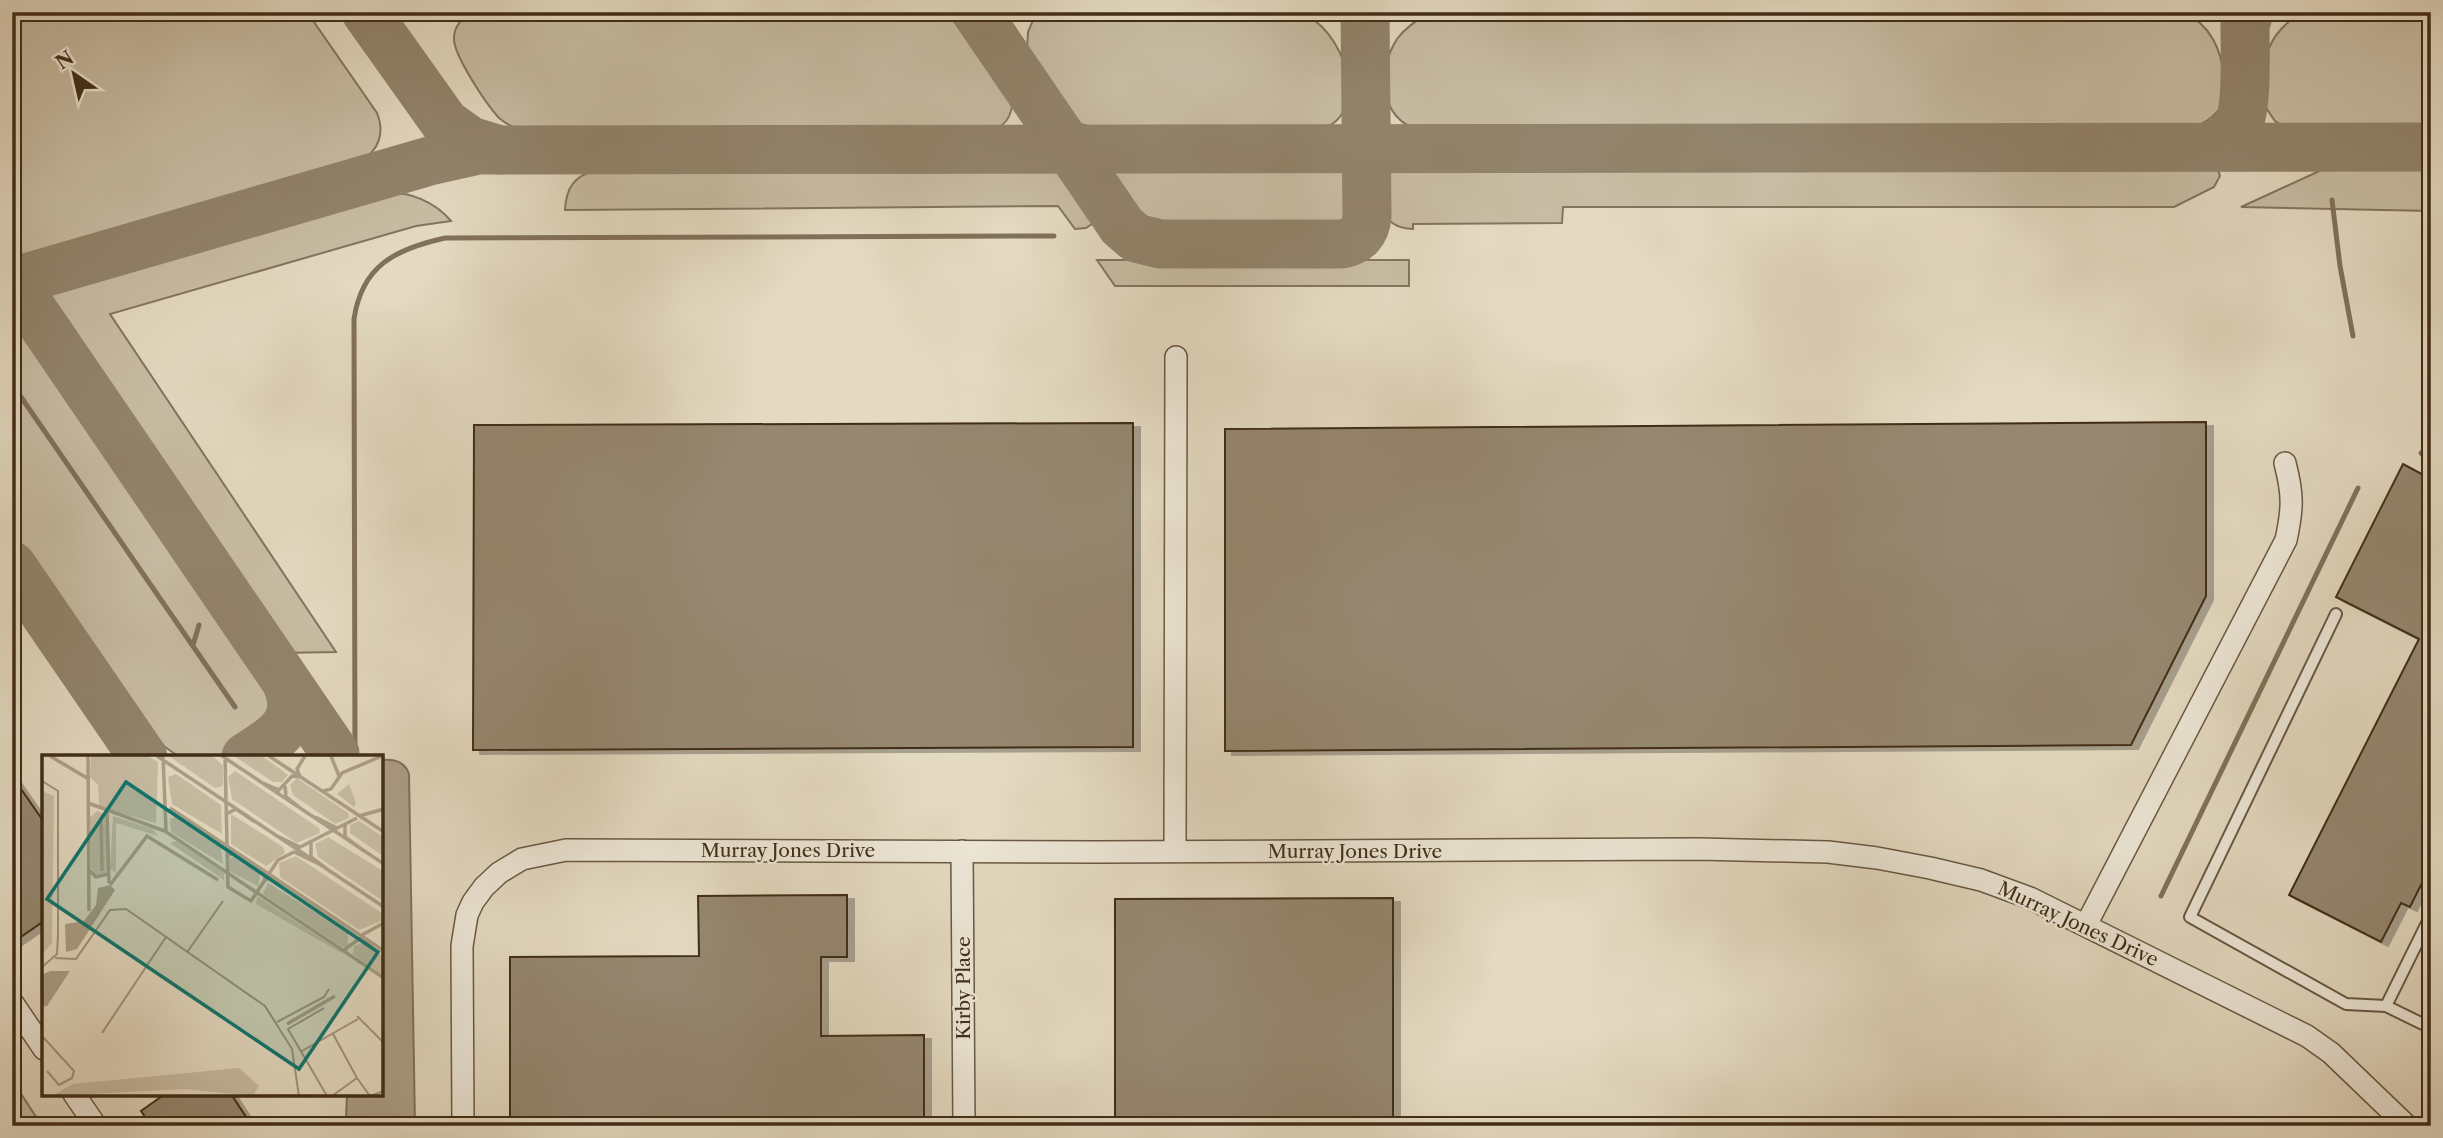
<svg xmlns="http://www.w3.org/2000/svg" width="2443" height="1138" font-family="'Libre Caslon Text',serif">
<defs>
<filter id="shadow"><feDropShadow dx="7" dy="4" stdDeviation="0" flood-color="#0004"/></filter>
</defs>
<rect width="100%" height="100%" fill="#e4dac1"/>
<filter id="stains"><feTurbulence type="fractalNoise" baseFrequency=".00286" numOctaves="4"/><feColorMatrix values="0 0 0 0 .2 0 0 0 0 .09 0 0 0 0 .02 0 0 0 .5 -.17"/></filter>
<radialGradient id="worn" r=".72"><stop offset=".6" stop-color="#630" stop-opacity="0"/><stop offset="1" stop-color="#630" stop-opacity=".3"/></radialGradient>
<g fill="#c8bda4" stroke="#84755e" stroke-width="2">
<path d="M12,12H307L377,113C385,133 379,150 361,161L12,261Z"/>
<path d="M471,12H940C974,32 992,67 1013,99C1012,117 1005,129 986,131L523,130C514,128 506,124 499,118C487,105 453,55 454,38C454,26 462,19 471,12Z"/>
<path d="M1043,12H1299C1343,26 1374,115 1319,130L1097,129L1081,124L1052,87L1030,56L1027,49L1028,32L1033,20Z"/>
<path d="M1431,12H2183C2210,24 2222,50 2224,78C2225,87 2226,98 2222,105C2215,118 2200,126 2186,129L1419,130C1379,119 1377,70 1397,39C1406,27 1418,19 1431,12Z"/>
<path d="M2303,12H2431V128L2287,129L2275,121L2260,99C2263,60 2266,33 2303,12Z"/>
<path d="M2217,167L2220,176L2214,187L2174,207H1563L1562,223L1413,224V229C1377,228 1377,195 1386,168Z"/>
<polygon points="2328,167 2431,167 2431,211 2241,207"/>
<path d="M1347,168C1356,192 1363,222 1331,229L1163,230C1135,223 1119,196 1106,172V169Z"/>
<path d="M1063,169L1094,209L1092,224L1086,228L1075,229L1058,206L565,210C566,188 574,176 596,170Z"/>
<path d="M384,193C410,191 435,202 451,221L416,226L110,314L336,652L280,653L73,350L79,346L52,306L49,298L53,292L61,288Z"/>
<polygon points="1097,260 1409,260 1409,286 1115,286"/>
<polygon points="12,314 47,363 52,360 269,677 273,700 272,717 270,724 262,735 225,756 178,756 165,747 142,722 12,539"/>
<polygon points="12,1080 42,1126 12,1126"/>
</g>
<path fill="#ac9f87" stroke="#81715a" stroke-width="2" d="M382,760C394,759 405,761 409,774L415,1126H343L346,1119L347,1094H382Z"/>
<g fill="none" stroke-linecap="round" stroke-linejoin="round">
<g stroke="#81715a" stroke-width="5">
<polyline points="2332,200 2340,266 2353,336"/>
<polyline points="12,384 235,707"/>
<polyline points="2421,453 2431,465"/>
<polyline points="193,645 199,625"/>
<path d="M355,757L354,319C362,265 396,249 445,238L1054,236"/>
<polyline points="2161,896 2358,488"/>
</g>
<g stroke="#92846c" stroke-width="49">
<polyline points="366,12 445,123 470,141 500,150"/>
<path d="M976,12L1122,226L1136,238L1160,244H1342C1357,241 1366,232 1367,216L1365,12"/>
<path d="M2207,147C2221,144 2234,135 2240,120C2247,102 2245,48 2245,26L2249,12"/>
<polyline points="12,282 433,160 478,150 2431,147"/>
<polyline points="12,289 19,293 30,306 335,753"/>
<polyline points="12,566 143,757"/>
<path d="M246,757C275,739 303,723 287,684"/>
</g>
</g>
<g fill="#95876f" stroke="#402d17" stroke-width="2" filter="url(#shadow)">
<polygon points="2206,422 2206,596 2131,745 1225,751 1225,429"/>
<polygon points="1133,423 1133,747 473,750 474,425"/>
<polygon points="2403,464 2431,479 2431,865 2410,907 2401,903 2381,942 2289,895 2419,639 2336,597"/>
<polygon points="12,776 44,822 44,921 12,943"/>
<polygon points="847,895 847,957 821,957 821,1036 924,1035 924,1126 510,1126 510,957 699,956 698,896"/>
<polygon points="1393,898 1393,1126 1115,1126 1115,899"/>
<polygon points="165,1094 231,1094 252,1126 151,1126 141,1111"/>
</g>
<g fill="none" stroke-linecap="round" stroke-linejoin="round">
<g stroke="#695842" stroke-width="14">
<g id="lane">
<polyline points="2336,614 2190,917 2346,1004 2386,1006 2431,1028"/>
<polyline points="2386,1006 2431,915"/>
</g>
</g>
<g stroke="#695842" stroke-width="24">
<g id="street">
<polyline points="962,851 964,1126"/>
<polyline points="1175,851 1176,357"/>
<path d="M2086,925L2286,540C2293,508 2293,494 2285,463"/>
<polyline points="12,1002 44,1049"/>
<polyline points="74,1094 96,1126"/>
<polyline points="463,1126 462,946 467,915 473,902 484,887 499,873 522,859 566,850 1098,852 1699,849 1828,852 1877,858 1930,868 1981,880 2030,898 2307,1036 2331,1053 2407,1126"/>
</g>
</g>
<polyline stroke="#402d17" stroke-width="3.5" stroke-dasharray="5 3.5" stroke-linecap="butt" points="12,975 19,985"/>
<use href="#lane" stroke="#ede7d7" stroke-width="10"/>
<use href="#street" stroke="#ede7d7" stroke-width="21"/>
</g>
<g text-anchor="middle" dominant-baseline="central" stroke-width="5" stroke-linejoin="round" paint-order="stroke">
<g font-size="19" fill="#402d17" stroke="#ede7d7">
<text x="788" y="850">Murray Jones Drive</text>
<text x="1355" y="851">Murray Jones Drive</text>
<text transform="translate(2078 924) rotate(25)">Murray Jones Drive</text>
<text transform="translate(963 988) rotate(-90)">Kirby Place</text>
</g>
</g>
<g transform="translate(42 755)">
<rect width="341" height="341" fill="#e4dac1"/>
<path d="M49,1H106L116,7L114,68L57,52L56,30L48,22ZM127,1H171L181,11V31L173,33ZM192,1H220L246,20L240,27H231ZM193,16L277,73L278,78L255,88L190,44L186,22ZM134,19L179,50L180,79L130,49L126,22ZM255,23L306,58L307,63L293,69L251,40L248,30ZM307,29L314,48L312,52L295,39ZM0,36L12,41L10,188L0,199ZM55,56L63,59L65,68V116L60,121L52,120L49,111L48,62ZM189,59L241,92L243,98L224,111L189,89ZM71,61L111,74L116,81L74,68V118L68,114ZM133,62L179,93L181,109L129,77L128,64ZM317,66L341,82V101L308,78V70ZM286,82L341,116V146L276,102L273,89ZM134,86L182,118V125L128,88ZM192,101L218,119L216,131L187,116V104ZM254,101L341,159V165L317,175L238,122L237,108ZM226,128L306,178V192H300L221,139ZM215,141L301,198V199L214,149ZM321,188L341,201V220L311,199L312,191ZM197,313L217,331L211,341L142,334L10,341L31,329Z" fill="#c8bda4"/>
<path d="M68,130L73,135L35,194L24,197L23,169L42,166L54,150L56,133ZM8,216H28L5,251L0,252V220Z" fill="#ac9f87"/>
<path fill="none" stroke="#ac9f87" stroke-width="3.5" d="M8,1L45,23M46,1L47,156M115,1L342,152M121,1L124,76M180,1L342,109M183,1L186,132L209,146L236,105L252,97L277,109M227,1L342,77M289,1L297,21M221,28L237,35L250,21L258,22L255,14L263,1M243,31L244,42L257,52M281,36L289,34L300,18L340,1M46,48L123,76L342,223M128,53L342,196M65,57L67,128M184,59L194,54L213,67M317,61L342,54M273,62L295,73M59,65L60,116M303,69V82L322,96M233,80L258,92L315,63M269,88V102L289,117M184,102L192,97L203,104M212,110L222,117L223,125L230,122L241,129M47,115L54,122L66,119M68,130L105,81L176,125M318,181L342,168M301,196L318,183L332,190M245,269L293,241"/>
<path fill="none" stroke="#a2957d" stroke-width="2" d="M0,26L16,36V180L15,199L0,212M146,196L181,146M13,203L34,204L68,155L84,154L223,251L250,294L257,341M282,253L246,274L285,341M315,261L342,288M235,267L282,242L287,234M60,278L124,182M0,281L32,316L30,323L17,330L5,316M260,296L316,264M315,323L328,341L342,336M92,341H168M290,341L315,323L291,279"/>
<path fill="#0f766e" fill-opacity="0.15" stroke="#0f766e" stroke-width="3.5" d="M84,27L336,197L257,314L5,144Z"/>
<rect width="341" height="341" fill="none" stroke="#402d17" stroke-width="3.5"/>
</g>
<rect width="2443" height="1138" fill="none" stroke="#e4dac1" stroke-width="42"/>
<rect x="14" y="14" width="2415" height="1110" fill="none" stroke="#402d17" stroke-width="3.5"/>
<rect x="21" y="21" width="2401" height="1096" fill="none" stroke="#402d17" stroke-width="2"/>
<g transform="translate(74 74) rotate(326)" stroke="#ede7d7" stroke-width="5" paint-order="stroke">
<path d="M0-5L12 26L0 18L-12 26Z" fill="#402d17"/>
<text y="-10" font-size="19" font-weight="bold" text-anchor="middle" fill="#402d17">N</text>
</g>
<rect width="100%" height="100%" filter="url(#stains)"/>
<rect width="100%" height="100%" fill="url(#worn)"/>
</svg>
